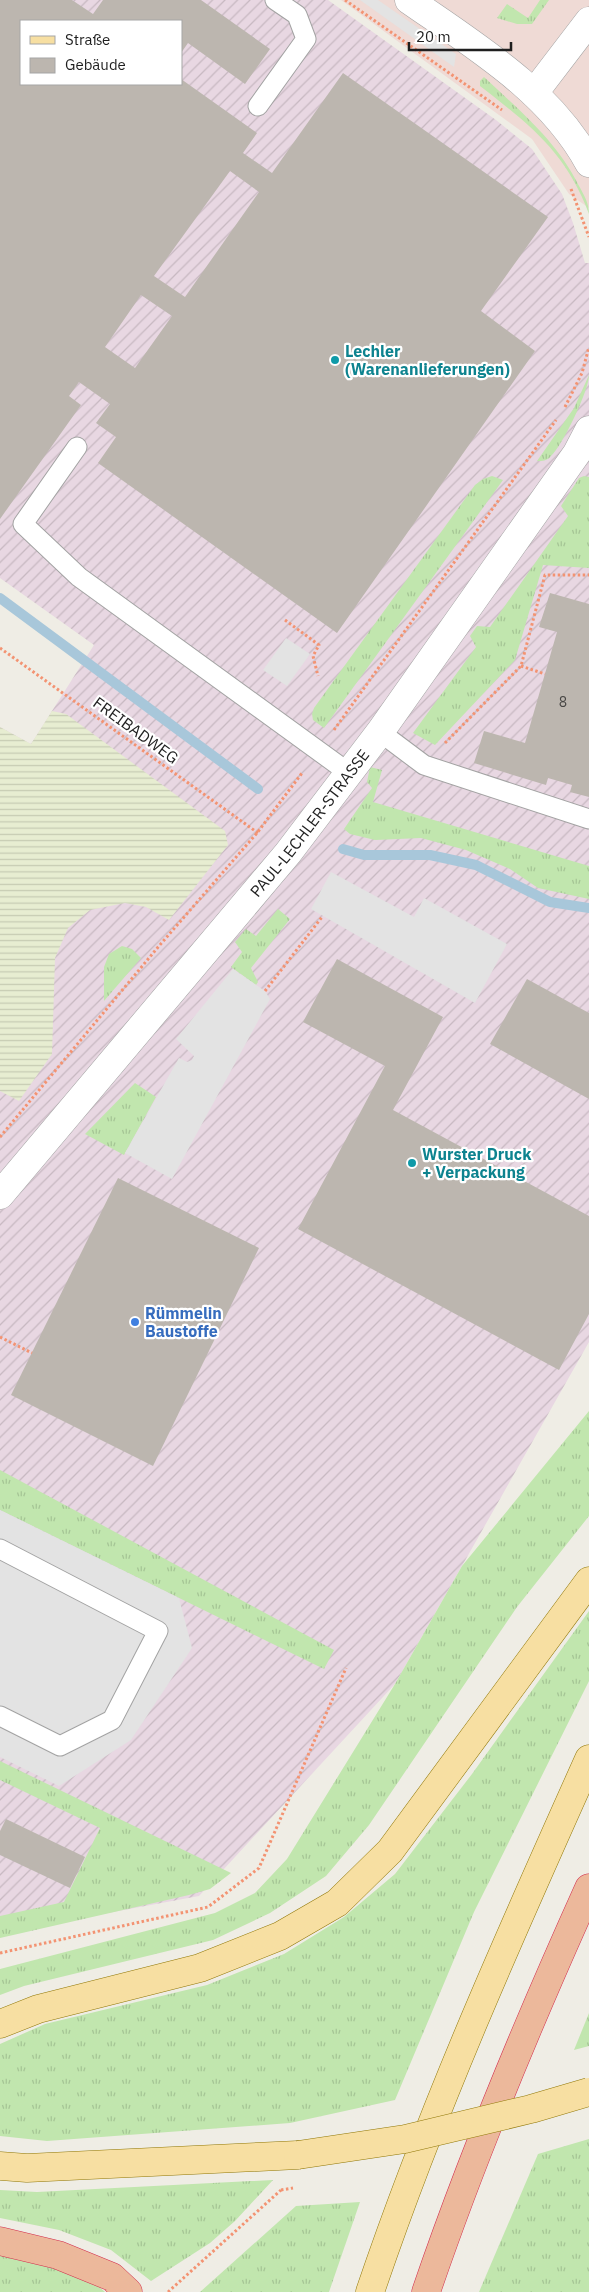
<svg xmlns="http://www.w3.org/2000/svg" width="589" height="2292" font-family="'IBM Plex Sans',sans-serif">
<defs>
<pattern id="industrial-furrows" width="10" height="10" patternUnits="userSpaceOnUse" patternTransform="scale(1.25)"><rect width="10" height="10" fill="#e8d7e2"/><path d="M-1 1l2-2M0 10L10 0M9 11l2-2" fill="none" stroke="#c7b8c1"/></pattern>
<pattern id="farmland-rules" width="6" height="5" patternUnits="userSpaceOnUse" patternTransform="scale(1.25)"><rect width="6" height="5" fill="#e7edd1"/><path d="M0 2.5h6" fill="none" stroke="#c6cbb3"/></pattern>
<pattern id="grass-tufts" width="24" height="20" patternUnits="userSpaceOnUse" patternTransform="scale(1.25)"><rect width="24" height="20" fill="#c1e6ae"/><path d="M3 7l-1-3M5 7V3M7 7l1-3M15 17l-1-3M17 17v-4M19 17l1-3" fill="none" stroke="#a5c595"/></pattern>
</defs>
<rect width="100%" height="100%" fill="#efede5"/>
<polygon fill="#efdad5" points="341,0 589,0 589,208 569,194 532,139"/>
<path fill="url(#industrial-furrows)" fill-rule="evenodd" d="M0,0H328L496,120L532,149L562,194L573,223L585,263H589V1342L395,1684L199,1896L0,1933V727L31,744L94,645L0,578ZM21,21H181V84H21Z"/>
<polygon fill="url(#farmland-rules)" points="52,711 66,714 225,831 228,845 169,920 146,907 125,903 90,910 68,928 55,958 52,1054 19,1101 0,1091 0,727 31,744"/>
<g fill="url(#grass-tufts)">
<polygon points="540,0 549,0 532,24 517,24 497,18 507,4 528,18"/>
<path d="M484,77C519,110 557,141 579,186C584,195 589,203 589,214C566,152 530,125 480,86V81Z"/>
<path d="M589,375C589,390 563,445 551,456C547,461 542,461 537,461L574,408Z"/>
<polygon points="492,476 503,480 324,728 313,720 312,714 314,708 475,485 483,479"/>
<polygon points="584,476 589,477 589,568 543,565 515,660 435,745 413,733 476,647 470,636 477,626 490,627 568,516 561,506 579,478"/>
<polygon points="370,767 382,770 373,802 589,866 589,899 538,888 510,869 466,850 421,838 375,840 350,834 344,829 372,788 367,782"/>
<polygon points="278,909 290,919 251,968 258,982 256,985 231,967 242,952 235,942 246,929 256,936"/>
<polygon points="122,946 132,949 141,958 104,1001 104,967 109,954"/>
<polygon points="135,1083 156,1097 124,1155 85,1134"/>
<polygon points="589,1411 589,1516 517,1607 369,1825 326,1876 270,1913 213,1940 24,1986 0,1995 0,1969 215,1913 255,1893 287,1859 395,1684 462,1566"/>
<polygon points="0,1470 334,1650 324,1669 0,1510"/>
<polygon points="589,1611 589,1681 474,1912 395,2100 290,2123 47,2141 0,2136 0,2044 45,2024 207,1985 284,1954 344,1917 395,1874 472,1774"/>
<polygon points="0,1761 231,1873 210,1889 189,1895 0,1938 0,1916 64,1902 100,1828 0,1780"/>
<polygon points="589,2013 589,2046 574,2050"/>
<polygon points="589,2139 589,2292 479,2292 538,2154"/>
<polygon points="273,2180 235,2221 210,2243 151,2281 111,2250 59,2230 0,2218 0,2190 37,2192"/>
<polygon points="360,2202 329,2292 200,2292 296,2206"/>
<polygon points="0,2253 87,2276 105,2292 0,2292"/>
</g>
<g fill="#e3e3e3">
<polygon points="360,0 378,0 456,54 454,67"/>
<polygon points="286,638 310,654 287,686 263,670"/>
<polygon points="331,872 414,917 424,898 507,944 475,1003 311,909"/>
<polygon points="233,969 265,991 270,999 172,1179 125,1153 179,1058 187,1062 192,1060 194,1056 176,1039"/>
<polygon points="0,1510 179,1598 192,1648 131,1740 59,1786 0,1757"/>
</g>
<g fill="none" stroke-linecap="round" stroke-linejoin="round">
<g stroke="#a8c7da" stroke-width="10">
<polyline points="0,598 258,789"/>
<polyline points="343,849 364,855 430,855 476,865 550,902 589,908"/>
</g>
</g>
<g fill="#bcb6af" fill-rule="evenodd">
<path d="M0,0H72L93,14L103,0H201L270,49L245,84L188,43L181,53V21H21V84H181V79L257,133L243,153L272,173L343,73L548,217L481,311L535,351L337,633L98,463L116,437L96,423L110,404L79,382L69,396L81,405L0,519ZM230,171L259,192L185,297L154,276ZM141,295L172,316L135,368L105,347Z"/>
<polygon points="550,593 589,604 589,797 570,792 572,785 548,778 546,785 474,763 484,731 525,743 557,632 539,627"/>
<polygon points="337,959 443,1017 393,1110 589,1216 589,1314 559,1370 298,1229 385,1066 303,1022"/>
<polygon points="527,979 589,1013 589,1099 490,1044"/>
<polygon points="118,1178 259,1248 153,1466 11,1395"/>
<polygon points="6,1819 85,1857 70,1888 0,1855 0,1831"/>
</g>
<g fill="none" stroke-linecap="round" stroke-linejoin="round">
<g stroke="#a3a3a3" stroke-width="21">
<g id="service">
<polyline points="258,106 306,39 297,15 275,0"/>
<polyline points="77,447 23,524 79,577 349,773"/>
<polyline points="380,732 424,765 589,819"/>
<polyline points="0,1549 158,1631 112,1720 60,1746 0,1716"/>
</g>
</g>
<g stroke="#a3a3a3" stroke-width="29">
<polyline id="minor" points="534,93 589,21"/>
</g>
<g stroke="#a3a3a3" stroke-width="29">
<g id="tertiary">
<path d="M409,0C475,46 550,91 589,163"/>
<path id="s1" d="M0,1195L288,853L380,732L577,453L589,430"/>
</g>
</g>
<g stroke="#917808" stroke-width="29">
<g id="primary">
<polyline points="0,2024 38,2009 200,1968 280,1936 337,1903 390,1851 589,1581"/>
<polyline points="0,2166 27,2168 298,2155"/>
<path d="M370,2292C432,2109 510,1935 589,1759"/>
</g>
</g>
<g stroke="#d22d4d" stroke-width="29">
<g id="trunk">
<polyline points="0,2241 58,2255 112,2277 128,2292"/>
<path d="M426,2292C473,2154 529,2021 589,1888"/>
</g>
</g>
<g stroke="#f39372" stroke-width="3" stroke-dasharray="2.5 2.5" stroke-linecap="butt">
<polyline points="345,0 502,110"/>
<polyline points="571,189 589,237"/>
<polyline points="565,407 582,373 589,347"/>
<polyline points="285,620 319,645 313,656 318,676"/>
<polyline points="0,648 258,833"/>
<polyline points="521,666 545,674"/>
<polyline points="334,730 556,420"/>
<polyline points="445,743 521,666 545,575 589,575"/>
<polyline points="265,991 322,917"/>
<polyline points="0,1137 159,946 257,833 302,773"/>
<polyline points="0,1337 32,1353"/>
<polyline points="0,1953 208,1907 259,1868 346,1668"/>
<polyline points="168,2292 281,2190"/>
</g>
<use href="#service" stroke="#fff" stroke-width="19"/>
<use href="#minor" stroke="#fff" stroke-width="28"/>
<use href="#tertiary" stroke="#fff" stroke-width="28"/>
<use href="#primary" stroke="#f7dfa2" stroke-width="28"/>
<use href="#trunk" stroke="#ecb89b" stroke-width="28"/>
<g stroke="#917808" stroke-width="29" stroke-linecap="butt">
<polyline id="primary-bridge" points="298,2155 405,2139 531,2109 589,2092"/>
</g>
<polyline stroke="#f39372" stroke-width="3" stroke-dasharray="2.5 2.5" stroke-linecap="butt" points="281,2190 293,2188"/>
<use href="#primary-bridge" stroke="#f7dfa2" stroke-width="28"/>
</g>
<g fill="#0f9aa8" stroke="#fff" stroke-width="2">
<circle cx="335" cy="360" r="5"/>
<circle cx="412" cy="1163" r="5"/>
</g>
<circle fill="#3f7fe0" stroke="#fff" stroke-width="2" cx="135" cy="1322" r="5"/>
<g text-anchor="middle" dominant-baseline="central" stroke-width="4.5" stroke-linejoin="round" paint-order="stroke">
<g font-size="14" fill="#464543">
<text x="563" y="702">8</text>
</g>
<g font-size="16" font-weight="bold" fill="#0d838f" stroke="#fff" text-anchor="start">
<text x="345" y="351">Lechler<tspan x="345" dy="18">(Warenanlieferungen)</tspan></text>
<text x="422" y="1154">Wurster Druck<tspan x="422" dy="18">+ Verpackung</tspan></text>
</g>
<g font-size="16" fill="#1f1f1f" stroke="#fff">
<text transform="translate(136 730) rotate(36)">FREIBADWEG</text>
<text stroke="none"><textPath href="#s1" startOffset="484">PAUL-LECHLER-STRASSE</textPath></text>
</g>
<g font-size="16" font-weight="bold" fill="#366cbe" stroke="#fff" text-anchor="start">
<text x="145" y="1313">Rümmelin<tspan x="145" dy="18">Baustoffe</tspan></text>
</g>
</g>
<rect x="20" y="20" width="162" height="65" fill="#ffffff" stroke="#a5a5a5"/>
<rect x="30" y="36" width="25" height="8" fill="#f7dfa2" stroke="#a5a5a5"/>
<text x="65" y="45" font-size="15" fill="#1f1f1f">Straße</text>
<rect x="30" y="58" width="25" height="15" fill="#bcb6af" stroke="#a5a5a5"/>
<text x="65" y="70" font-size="15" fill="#1f1f1f">Gebäude</text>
<path d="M409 42v8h102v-8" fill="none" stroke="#1f1f1f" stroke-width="2.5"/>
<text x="416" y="42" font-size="15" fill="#1f1f1f" stroke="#ffffff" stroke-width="4" paint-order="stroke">20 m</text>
</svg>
